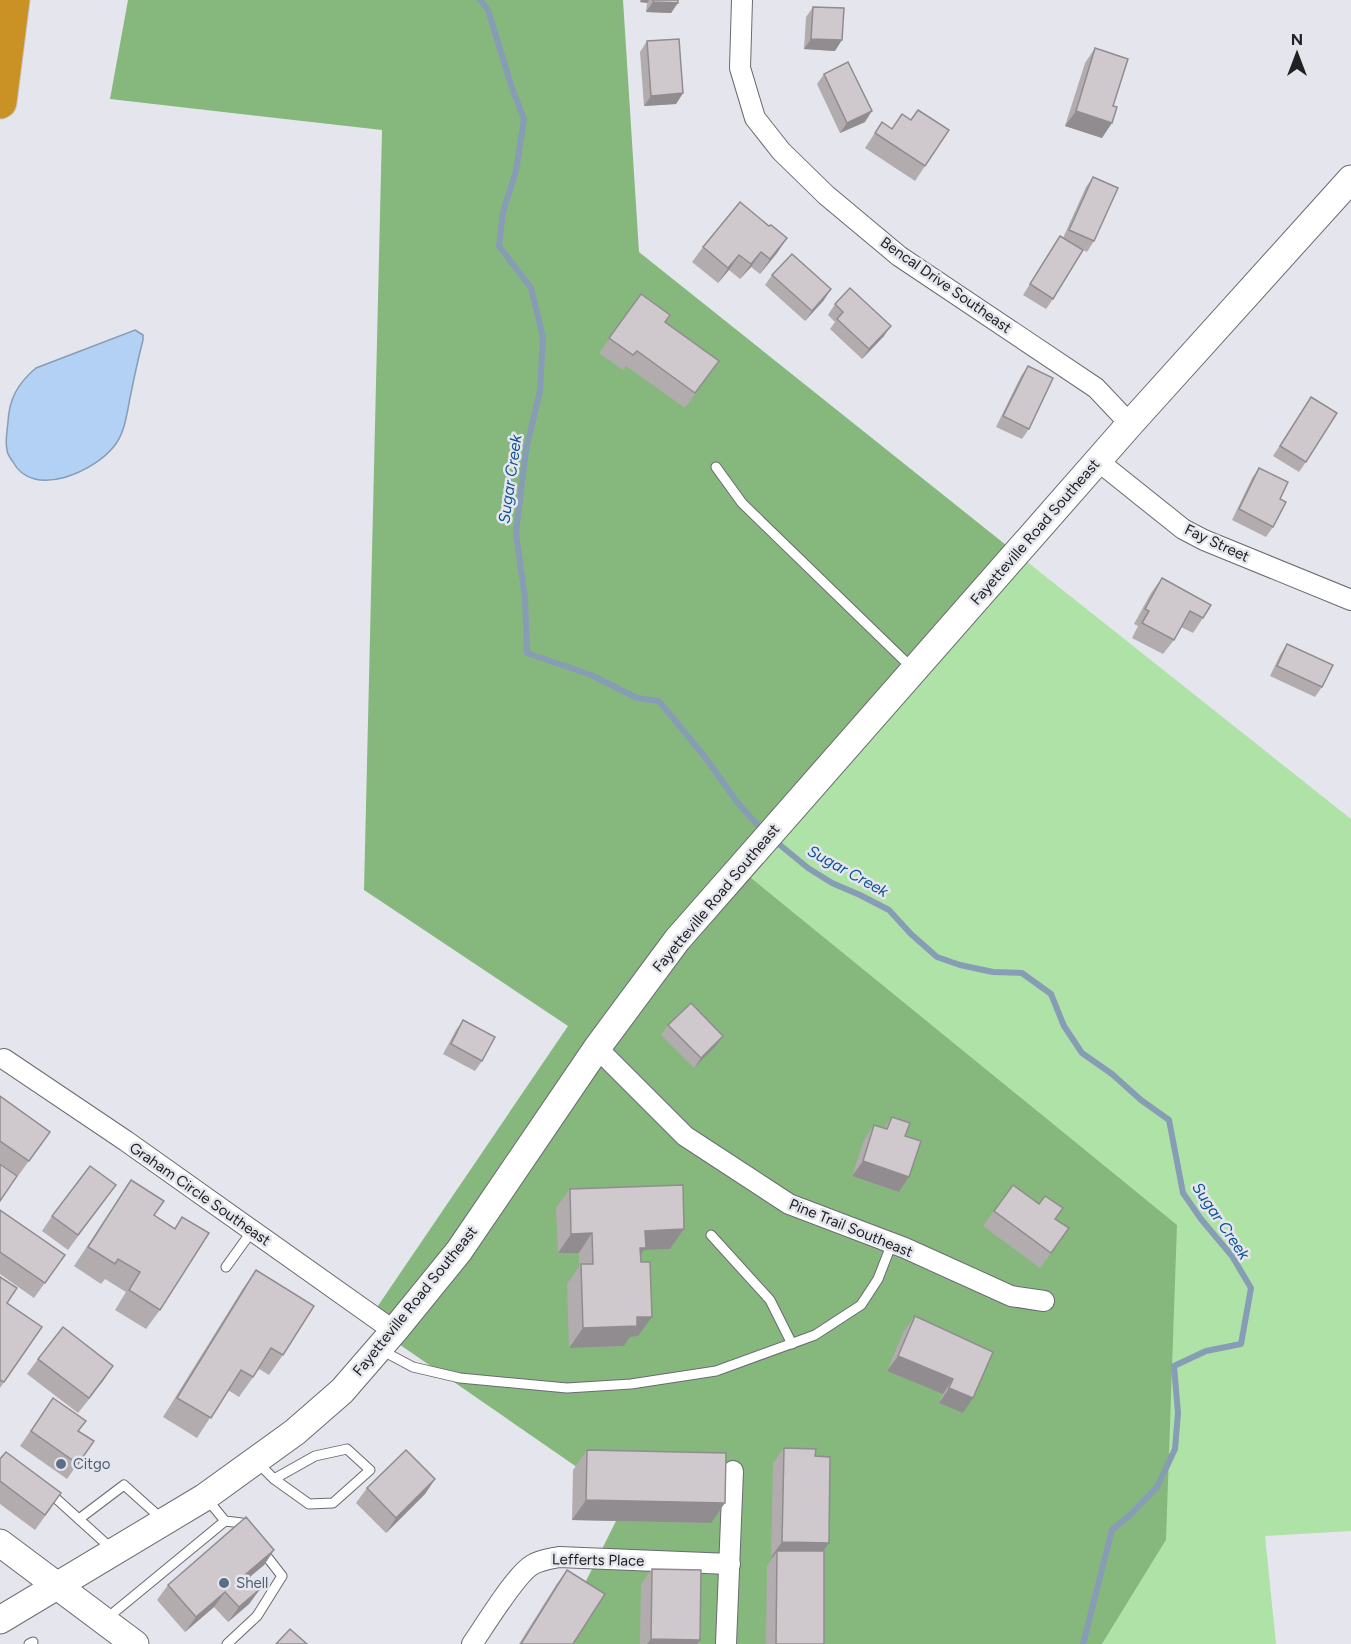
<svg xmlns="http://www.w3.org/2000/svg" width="1351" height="1644" font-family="Figtree,sans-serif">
<rect width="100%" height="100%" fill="#e5e6ed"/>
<polygon fill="#afe2a6" points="1016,553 1351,819 1351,1531 1265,1536 1276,1644 1102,1644 1166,1540 729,860"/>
<polygon fill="#86b87d" points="128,0 623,0 639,252 1016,553 729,860 1177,1225 1166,1540 1102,1644 575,1644 560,1633 626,1501 367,1322 568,1026 364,890 382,130 110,99"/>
<path fill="#b3d1f4" stroke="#879cb5" stroke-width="1.5" d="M135,330L143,335V340C138,359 134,378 130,398C127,413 125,432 115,445C96,471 33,500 13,462C11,459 7,454 7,450C5,442 7,431 8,422C9,399 18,383 36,368Z"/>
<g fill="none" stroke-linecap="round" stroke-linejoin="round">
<g stroke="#879cb5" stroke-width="6">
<polyline points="480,0 488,10 512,88 524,119 516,171 503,212 499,246 531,288 543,337 540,391 526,450 516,533 525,598 527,653 591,675 637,698 659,701 705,757 737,802 764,832"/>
<polyline points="774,840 808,868 832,883 860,895 889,910 911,934 937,957 960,965 993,972 1022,973 1051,994 1064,1026 1082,1053 1112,1074 1141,1100 1169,1120 1183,1193 1201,1219 1232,1256 1251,1288 1241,1344 1206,1351 1174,1366 1178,1413 1175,1449 1157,1487 1131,1514 1112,1530 1083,1644"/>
</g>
<g stroke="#6a6b72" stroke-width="11">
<g id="lane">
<polyline points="716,467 742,503 913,669"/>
<polyline points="711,1235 770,1300 792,1344"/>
<polyline points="226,1267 252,1231"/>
<polyline points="381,1350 413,1367 460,1378 567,1388 631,1384 716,1371 815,1335 861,1305 878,1279 892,1243"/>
<polyline points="258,1463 274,1479 309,1504 333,1503 370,1470 347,1449 315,1456 274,1479"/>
<polyline points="50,1493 113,1550"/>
<polyline points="207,1499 225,1521 242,1523 247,1531"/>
<polyline points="79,1519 124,1485 163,1520"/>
<polyline points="106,1619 225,1521"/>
<polyline points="29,1644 33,1642"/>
<polyline points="227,1644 257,1616 282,1576 261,1549"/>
</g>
</g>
<g stroke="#6a6b72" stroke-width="22">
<g id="street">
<polyline points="742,0 740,68 755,118 781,151 826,195 899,256 1096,388 1130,424"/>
<polyline points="1098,461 1183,529 1204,540 1351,600"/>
<polyline points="597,1048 685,1136 789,1204 905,1248 1011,1296 1044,1301"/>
<polyline points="4,1059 126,1141 394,1331"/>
<path d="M472,1644C484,1627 516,1574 532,1565C540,1560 549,1559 559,1557L730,1564"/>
<polyline points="726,1644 733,1471"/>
</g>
</g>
<g stroke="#6a6b72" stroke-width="29">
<g id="secondary">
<polyline points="0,1543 135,1644"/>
<polyline points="0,1620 205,1497 295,1432 342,1391 394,1331 459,1251 597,1048 677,940 1130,424 1351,179"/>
</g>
</g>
<g stroke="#c5c5c6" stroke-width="35">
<polyline id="highway" points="0,102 13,0"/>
</g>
<use href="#lane" stroke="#fff" stroke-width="9"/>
<use href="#street" stroke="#fff" stroke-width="20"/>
<use href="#secondary" stroke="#fff" stroke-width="27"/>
<use href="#highway" stroke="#ca9125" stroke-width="33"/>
</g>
<g fill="#b2acaf">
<polygon points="640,0 678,0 671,13 646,12 647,3 640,2"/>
<polygon points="813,7 835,51 804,49 806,17"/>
<polygon points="647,41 683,93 676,104 644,106 640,52"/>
<polygon points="1095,48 1113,106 1102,138 1065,126 1085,63"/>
<polygon points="824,74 865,122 840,133 817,84"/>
<polygon points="882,122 925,166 915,181 865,148"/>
<polygon points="1093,177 1094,241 1087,252 1081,249 1053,299 1046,309 1023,295 1060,236 1063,238 1086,187"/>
<polygon points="769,226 787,238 777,253 760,274 751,267 740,279 729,270 718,283 692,262 703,247"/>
<polygon points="772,275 824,300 805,321 765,285"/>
<polygon points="641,294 665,322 719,361 685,408 626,366 623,370 599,353"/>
<polygon points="835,304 884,336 862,359 830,329 835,322 828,315"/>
<polygon points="1028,366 1029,429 1022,439 996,427 1021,376"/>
<polygon points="1311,397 1306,462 1299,472 1273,456"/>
<polygon points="1259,468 1280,499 1273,527 1266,537 1232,520 1252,478"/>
<polygon points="1162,578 1203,618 1193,633 1181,627 1174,640 1163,654 1132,638 1138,626 1134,624 1151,593"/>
<polygon points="1287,644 1322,687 1315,697 1270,676 1280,655"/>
<polygon points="463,1020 482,1061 475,1071 443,1054 456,1030"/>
<polygon points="668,1025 723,1036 716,1046 694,1068 661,1035"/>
<polygon points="0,1096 50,1132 18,1176 0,1163"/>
<polygon points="892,1117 905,1136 909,1177 899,1192 852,1176 864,1140 874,1125 884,1128"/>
<polygon points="131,1180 154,1215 175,1228 182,1217 160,1310 146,1329 115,1310 126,1292 105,1279 101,1284 74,1266"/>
<polygon points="570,1189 684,1229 670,1249 644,1250 640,1256 638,1336 630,1337 624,1346 569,1348 567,1284 579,1267 579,1253 558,1253 556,1208"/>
<polygon points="105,1200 68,1250 42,1231 52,1216"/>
<polygon points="0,1210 65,1255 34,1298 0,1274"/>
<polygon points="994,1211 1069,1228 1040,1268 983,1226"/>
<polygon points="256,1270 283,1355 269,1375 259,1369 239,1397 228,1390 197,1438 163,1417 242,1290"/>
<polygon points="0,1277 7,1303 42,1327 0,1388"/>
<polygon points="915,1316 993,1352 963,1413 939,1403 943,1394 887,1371 904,1331"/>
<polygon points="38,1359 113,1366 78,1413 27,1374"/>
<polygon points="53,1398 78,1431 94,1441 67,1479 20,1446"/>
<polygon points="784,1448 815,1456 823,1551 824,1644 766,1644 767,1566 773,1557 771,1557 773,1463"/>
<polygon points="587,1450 711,1523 572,1520 573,1470"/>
<polygon points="0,1459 51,1508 35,1530 0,1504"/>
<polygon points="435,1479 425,1494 386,1533 356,1503 367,1488"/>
<polygon points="274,1550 264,1565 249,1577 260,1589 249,1604 228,1622 214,1607 185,1632 157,1600 168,1585"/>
<polygon points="652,1569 697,1644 640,1644 641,1584"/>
<polygon points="567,1570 573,1644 519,1644 556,1585"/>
</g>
<g fill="#918c8f">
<polygon points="642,0 649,0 647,3 640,2"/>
<polygon points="653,2 678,3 671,13 646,12"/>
<polygon points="811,39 842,40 835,51 804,49"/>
<polygon points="683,93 676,104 644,106 651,96"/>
<polygon points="872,111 865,122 840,133 847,123"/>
<polygon points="1076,111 1112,123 1102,138 1065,126"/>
<polygon points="787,238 777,253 760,274 770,259"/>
<polygon points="761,252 751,267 740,279 751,264"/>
<polygon points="739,255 729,270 718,283 728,268"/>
<polygon points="831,289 824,300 805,321 812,311"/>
<polygon points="891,326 884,336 862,359 869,349"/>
<polygon points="723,1036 716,1046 694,1068 701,1058"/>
<polygon points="863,1161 909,1177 899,1192 852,1176"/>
<polygon points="684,1229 670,1249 644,1250 632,1267 645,1231"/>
<polygon points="592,1233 579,1253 558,1253 571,1234"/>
<polygon points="637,1317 652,1317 638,1336 630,1337 624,1346 569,1348 583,1328"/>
<polygon points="898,1356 953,1379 943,1394 887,1371"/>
<polygon points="113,1366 103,1381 78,1413 89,1398"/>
<polygon points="949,1388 973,1398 963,1413 939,1403"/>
<polygon points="435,1479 425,1494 386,1533 396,1518"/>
<polygon points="586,1500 725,1503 711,1523 572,1520"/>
<polygon points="782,1542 829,1543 818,1558 777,1551 773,1557 771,1557"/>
<polygon points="274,1550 264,1565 236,1589 246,1574"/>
<polygon points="260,1589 249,1604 228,1622 239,1607"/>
<polygon points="225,1592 214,1607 185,1632 196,1617"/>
<polygon points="651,1639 700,1640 697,1644 647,1644"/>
</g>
<g fill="#cfc8cc" stroke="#918c8f" stroke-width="1.5">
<polygon points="653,0 678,0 678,3 653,2"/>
<polygon points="813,7 844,8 842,40 811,39"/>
<polygon points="679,39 683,93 651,96 647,41"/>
<polygon points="1095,48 1128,59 1113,106 1117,107 1112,123 1076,111"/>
<polygon points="848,62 872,111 847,123 824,74"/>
<polygon points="918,110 949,130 925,166 875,133 882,122 892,129 902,114 911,120"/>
<polygon points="1093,177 1118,188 1094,241 1069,230"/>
<polygon points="740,202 769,226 771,225 787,238 770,259 761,252 751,264 739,255 728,268 703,247"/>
<polygon points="1060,236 1083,250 1053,299 1030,284"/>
<polygon points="792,254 831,289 812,311 772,275"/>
<polygon points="850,288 891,326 869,349 837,319 843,312 835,304"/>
<polygon points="641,294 670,315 665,322 719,361 695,393 637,351 633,355 609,338"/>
<polygon points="1028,366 1053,378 1029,429 1003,416"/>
<polygon points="1311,397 1337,413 1306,462 1280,446"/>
<polygon points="1259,468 1288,482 1280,499 1286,502 1273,527 1239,509"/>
<polygon points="1162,578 1211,605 1203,618 1190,611 1174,640 1142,623 1149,611 1145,609"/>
<polygon points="1287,644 1333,665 1322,687 1277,666"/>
<polygon points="691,1003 723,1036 701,1058 668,1025"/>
<polygon points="463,1020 495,1037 482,1061 451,1044"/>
<polygon points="0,1096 50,1132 29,1161 0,1141"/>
<polygon points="892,1117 910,1123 905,1136 921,1141 909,1177 863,1161 874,1125 887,1129"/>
<polygon points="0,1164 17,1176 0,1201"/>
<polygon points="90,1166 116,1185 78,1235 52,1216"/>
<polygon points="131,1180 164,1201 154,1215 175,1229 182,1217 209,1233 160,1310 129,1290 140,1272 118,1259 115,1264 88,1247"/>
<polygon points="683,1185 684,1229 645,1231 646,1248 640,1248 641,1262 650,1262 652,1317 637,1317 637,1326 583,1328 581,1264 593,1264 592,1233 571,1234 570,1189"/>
<polygon points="1013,1185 1039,1204 1045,1196 1063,1208 1055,1219 1069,1228 1051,1253 994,1211"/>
<polygon points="0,1210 65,1255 45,1283 0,1252"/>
<polygon points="256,1270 314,1306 283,1355 271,1348 253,1377 241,1370 211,1418 177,1398"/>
<polygon points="0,1277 17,1288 7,1303 42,1327 4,1382 0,1380"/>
<polygon points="915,1316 993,1352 973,1398 949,1388 953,1379 898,1356"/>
<polygon points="63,1327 113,1366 89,1398 38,1359"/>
<polygon points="53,1398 86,1421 78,1431 94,1441 78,1464 31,1431"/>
<polygon points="784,1448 816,1449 815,1456 830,1457 829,1543 782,1542"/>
<polygon points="406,1450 435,1479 396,1518 367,1488"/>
<polygon points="587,1450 726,1453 725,1503 586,1500"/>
<polygon points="6,1452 61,1493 45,1515 0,1481 0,1459"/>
<polygon points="246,1517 274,1550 246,1574 260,1589 239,1607 225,1592 196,1617 168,1585"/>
<polygon points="777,1551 824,1551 824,1644 776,1644"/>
<polygon points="652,1569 701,1570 700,1640 651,1639"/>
<polygon points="567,1570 605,1594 573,1644 521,1644"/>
<polygon points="290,1629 307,1644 276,1644"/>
</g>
<g fill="#5c6f8a" stroke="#e5e6ed" stroke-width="2">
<circle cx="61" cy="1464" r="6"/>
<circle cx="224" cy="1583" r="6"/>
</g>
<g text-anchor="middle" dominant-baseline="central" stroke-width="5" stroke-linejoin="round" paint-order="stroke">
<g font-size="15" fill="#202123" stroke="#e5e6ed">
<text transform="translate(946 285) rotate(35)">Bencal Drive Southeast</text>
<text transform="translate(1035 532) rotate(-49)">Fayetteville Road Southeast</text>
<text transform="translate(1217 543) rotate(25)">Fay Street</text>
<text transform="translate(716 898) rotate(-50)">Fayetteville Road Southeast</text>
<text transform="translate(200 1194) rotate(35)">Graham Circle Southeast</text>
<text transform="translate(851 1228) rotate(22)">Pine Trail Southeast</text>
<text transform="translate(415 1301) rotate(-51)">Fayetteville Road Southeast</text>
<text transform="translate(598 1560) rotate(1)">Lefferts Place</text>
</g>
<g font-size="15" fill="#4e5e75" stroke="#e5e6ed" text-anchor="start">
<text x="73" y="1464">Citgo</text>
<text x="236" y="1583">Shell</text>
</g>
<g font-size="16" font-style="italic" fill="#0f5498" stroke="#e5e6ed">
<text transform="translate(510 479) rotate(-82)">Sugar Creek</text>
<text transform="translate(848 871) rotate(29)">Sugar Creek</text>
<text transform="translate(1221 1221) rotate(56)">Sugar Creek</text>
</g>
</g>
<g transform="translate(1297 54)" stroke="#e5e6ed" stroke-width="4.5" paint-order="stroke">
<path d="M0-4.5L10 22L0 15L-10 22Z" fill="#202123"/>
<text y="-9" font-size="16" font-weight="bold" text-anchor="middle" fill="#202123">N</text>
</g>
</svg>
